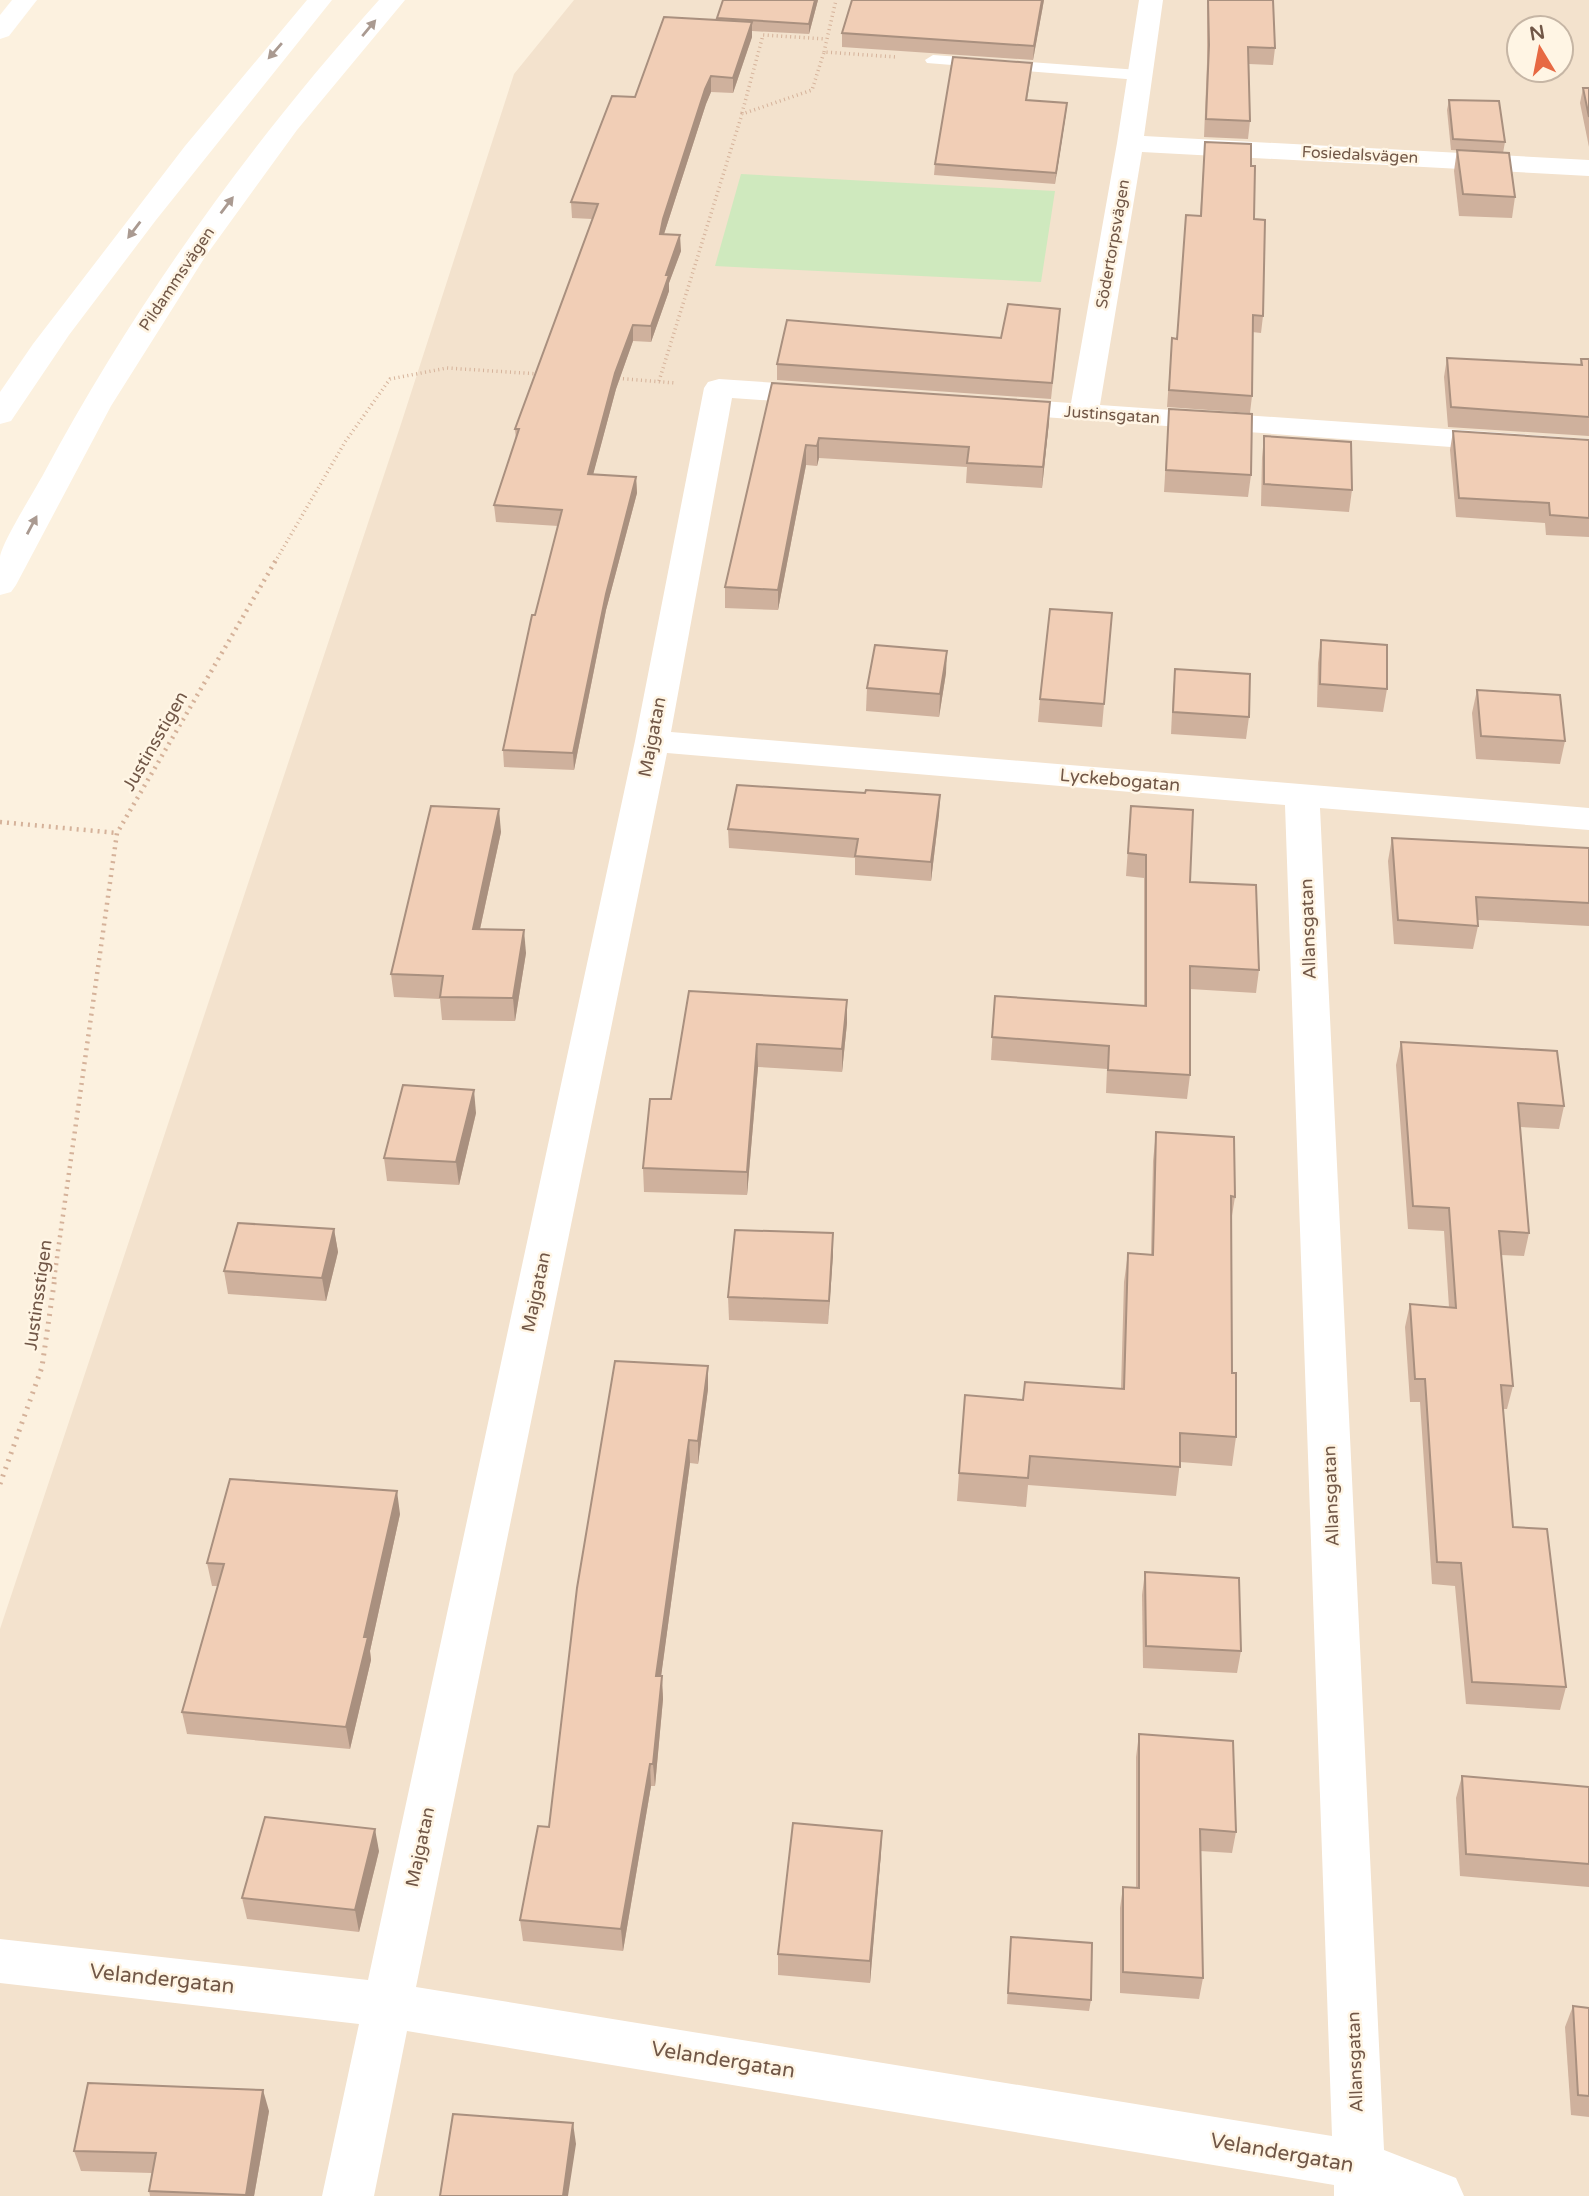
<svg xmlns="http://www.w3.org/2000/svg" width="1589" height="2196" font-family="'Varela Round',sans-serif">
<rect width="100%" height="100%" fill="#fcf1df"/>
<path fill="#f3e2cd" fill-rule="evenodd" d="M574,0H1589V2196H0V1629L401,424L514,74ZM1519,28H1561V70H1519Z"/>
<polygon fill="#cfe9be" points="741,174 1055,191 1041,282 715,266"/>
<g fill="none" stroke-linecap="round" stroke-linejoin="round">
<g stroke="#d5b29a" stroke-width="3.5" stroke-dasharray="1 3.5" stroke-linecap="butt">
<polyline points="824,52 836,0"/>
<polyline points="742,113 763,35 826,39"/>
<polyline points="614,378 675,383"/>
<polyline points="659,381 742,114 812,90 824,52 896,57"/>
<polyline points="275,562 345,442 390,379 447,368 539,374"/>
</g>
<g stroke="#d5b29a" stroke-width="4.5" stroke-dasharray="2 5" stroke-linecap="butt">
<polyline points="0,822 117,833"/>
<polyline points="54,1279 117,833 276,560"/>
</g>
<polyline stroke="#d5b29a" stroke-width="5" stroke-dasharray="2 6" stroke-linecap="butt" points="0,1484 42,1367 55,1277"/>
<polygon fill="#fff" fill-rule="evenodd" points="933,55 1139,70 1147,75 1139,80 927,63 925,60"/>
<g fill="#fff" fill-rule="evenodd">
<polygon points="12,0 37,0 9,36 0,39 0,15"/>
<polygon points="1139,0 1163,0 1144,136 1589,160 1589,176 1142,152 1100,405 1589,439 1589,457 987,413 983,407 987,401 998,398 1071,403 1117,143"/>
<path d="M719,379L822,386L833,389L837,395L833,401L822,404L732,398L671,732L1589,808V830L1320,808L1384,2150L1456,2178L1464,2196H1334V2185L407,2031L374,2196H322L359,2024L0,1983V1939L368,1980L635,741L704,388L708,382ZM667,753L1285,805L1332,2136L416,1987Z"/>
</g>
<g fill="#fff" fill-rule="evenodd">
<polygon points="307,0 332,0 156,220 69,335 11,421 0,424 0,392 33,344 185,146"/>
<path d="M379,0H405L297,130L205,257L111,406L16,585L11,592L0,595C0,583 0,569 0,557C2,542 35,490 44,473C136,302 250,143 379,0Z"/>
</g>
</g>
<g fill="#cfb19d">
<polygon points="818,0 809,34 752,31 752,37 733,93 711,92 706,104 664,234 681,251 669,283 669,291 651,342 633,341 616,389 593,474 636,477 637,493 606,610 574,770 504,767 503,750 558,526 496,522 494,505 516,440 515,429 592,219 572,218 571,202 635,97 717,20 717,18"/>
<polygon points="1044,0 1033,60 842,47 842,33"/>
<polygon points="1207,0 1273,0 1275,48 1273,65 1249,64 1250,121 1248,139 1204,137 1207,63"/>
<polygon points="1031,74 1027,100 1066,113 1055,184 934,175 935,164"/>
<polygon points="1583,88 1589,88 1589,147 1580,103"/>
<polygon points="1449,100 1505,142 1503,153 1451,150 1447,110"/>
<polygon points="1205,142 1254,219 1263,316 1261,333 1252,332 1252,396 1250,413 1167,407 1172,338 1177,339 1200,216"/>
<polygon points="1457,150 1515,197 1512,218 1459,216 1454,171"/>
<polygon points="1059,325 1051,399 777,380 777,364 1001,338"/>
<polygon points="1447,358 1580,365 1581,359 1589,359 1589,436 1448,427 1444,377"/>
<polygon points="772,383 1049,422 1042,488 966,483 967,467 819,458 817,466 806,465 778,610 725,608 725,587"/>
<polygon points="1169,409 1251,475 1248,497 1164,492"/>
<polygon points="1453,431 1589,440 1589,537 1546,535 1545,523 1456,517 1450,450"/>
<polygon points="1264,436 1352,490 1349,512 1261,506 1262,458"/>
<polygon points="1112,613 1102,727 1038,722 1040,699"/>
<polygon points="1321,640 1387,689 1383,712 1317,707 1318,663"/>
<polygon points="1175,669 1249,717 1246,739 1171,734 1173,692"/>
<polygon points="946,673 939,717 866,711 867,688"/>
<polygon points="1477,690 1565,741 1560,764 1476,759 1472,713"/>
<polygon points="865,793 940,795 939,814 931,881 855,875 855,858 729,848 728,829"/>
<polygon points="1131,806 1190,882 1259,970 1256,993 1190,989 1190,1075 1187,1099 1106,1093 1107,1069 991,1060 995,996 1144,1006 1144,878 1126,876"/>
<polygon points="501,832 480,929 526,953 515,1021 442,1020 440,999 394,997 391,974"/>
<polygon points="1392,838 1589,848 1589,926 1478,920 1478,926 1473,949 1394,944 1388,861"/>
<polygon points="689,991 847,1000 847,1023 842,1072 758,1067 747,1195 644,1192 643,1168 671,1099"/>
<polygon points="1401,1042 1564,1106 1559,1129 1520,1127 1529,1233 1524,1256 1501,1255 1513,1386 1507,1409 1503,1409 1513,1527 1566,1687 1560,1710 1466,1704 1455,1586 1432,1584 1420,1402 1410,1402 1405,1327 1410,1304 1449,1307 1444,1231 1408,1229 1396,1065"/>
<polygon points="476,1113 459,1185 387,1181 384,1158"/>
<polygon points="1156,1132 1235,1197 1231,1222 1232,1373 1236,1437 1232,1466 1180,1462 1176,1496 1028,1485 1026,1507 957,1501 959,1473 1023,1400 1121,1389 1124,1282 1128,1253 1151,1254 1153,1161"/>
<polygon points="334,1229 338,1252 326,1301 228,1294 224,1271"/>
<polygon points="833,1233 828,1324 729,1320 728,1297"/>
<polygon points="708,1366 708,1389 698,1464 690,1463 661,1676 663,1699 655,1786 651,1786 623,1951 523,1941 520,1920 549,1827"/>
<polygon points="400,1514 370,1651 371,1660 350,1749 187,1734 182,1712 218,1586 212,1586 207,1563"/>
<polygon points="1145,1572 1241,1651 1237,1673 1143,1668 1142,1595"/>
<polygon points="1139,1734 1236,1832 1232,1853 1200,1851 1203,1978 1199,1999 1120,1993 1120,1908 1123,1887 1136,1887 1136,1757"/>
<polygon points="1462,1776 1589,1787 1589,1887 1460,1876 1456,1798"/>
<polygon points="379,1851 359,1932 247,1919 242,1898"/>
<polygon points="881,1853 870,1983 778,1975 778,1954"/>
<polygon points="1010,1948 1091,2000 1089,2011 1007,2004"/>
<polygon points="1573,2006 1589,2008 1589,2117 1571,2115 1565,2027"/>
<polygon points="269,2111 254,2196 150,2196 149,2191 152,2173 81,2171 74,2151"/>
</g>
<g fill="#a9907f">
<polygon points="815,0 818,0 809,34 809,24"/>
<polygon points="1042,0 1044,0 1033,60 1034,46"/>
<polygon points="752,22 752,37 733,93 733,78"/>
<polygon points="711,76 711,92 706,104 664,234 660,234 663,219 705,89"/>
<polygon points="1067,103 1066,113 1055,184 1056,173"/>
<polygon points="680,235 681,251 669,283 669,291 651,342 651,326 666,275"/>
<polygon points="633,325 633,341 616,389 589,490 588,474 615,373"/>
<polygon points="1050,402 1049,422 1042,488 1043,467"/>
<polygon points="819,438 819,458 817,466 817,446"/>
<polygon points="806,445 806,465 778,610 778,590"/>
<polygon points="636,477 637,493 606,610 574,770 573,753 606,594"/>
<polygon points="947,651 946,673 939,717 940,694"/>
<polygon points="940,795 939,814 931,881 931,862"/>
<polygon points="499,809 501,832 475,952 473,929"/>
<polygon points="524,930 526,953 515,1021 513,998"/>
<polygon points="847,1000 847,1023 842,1072 842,1049"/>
<polygon points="757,1044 758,1067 747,1195 747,1172"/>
<polygon points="474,1090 476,1113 459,1185 456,1162"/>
<polygon points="334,1229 338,1252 326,1301 322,1278"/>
<polygon points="833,1233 833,1256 828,1324 829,1301"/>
<polygon points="708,1366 708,1389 698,1464 698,1441"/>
<polygon points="689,1440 690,1463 658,1699 656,1676"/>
<polygon points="397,1491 400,1514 370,1651 371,1660 350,1749 346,1727 364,1637"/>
<polygon points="662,1676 663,1699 655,1786 653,1764"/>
<polygon points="650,1764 651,1786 623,1951 621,1929"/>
<polygon points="375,1829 379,1851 359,1932 355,1910"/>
<polygon points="882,1831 881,1853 870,1983 870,1961"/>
<polygon points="263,2090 269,2111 254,2196 246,2196"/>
<polygon points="573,2123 576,2144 568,2196 563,2196"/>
</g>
<g fill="#f1ceb6" stroke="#a9907f" stroke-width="2">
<polygon points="723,0 815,0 809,24 717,18"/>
<polygon points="852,0 1042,0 1034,46 842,33"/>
<polygon points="1208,0 1273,0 1275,48 1248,47 1250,121 1206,119 1209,45"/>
<polygon points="664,17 752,22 733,78 711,76 705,89 663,219 660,234 680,235 666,275 669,275 651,326 633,325 615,373 588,474 636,477 606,594 573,753 503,750 532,615 535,615 562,510 494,505 519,429 515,429 598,204 571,202 612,96 635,97"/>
<polygon points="953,57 1032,63 1026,100 1067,103 1056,173 935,164"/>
<polygon points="1583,88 1589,88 1589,117"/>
<polygon points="1449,100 1499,101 1505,142 1453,139"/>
<polygon points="1205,142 1251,144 1251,166 1255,166 1254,219 1265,220 1263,316 1253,315 1252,396 1169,390 1172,338 1177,339 1186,215 1201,216"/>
<polygon points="1457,150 1509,153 1515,197 1463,194"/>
<polygon points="1008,304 1060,309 1052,383 777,364 787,320 1001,338"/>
<polygon points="1447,358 1582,365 1581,359 1589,359 1589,417 1451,407"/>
<polygon points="772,383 1050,402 1043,467 967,463 969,447 819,438 817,446 806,445 778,590 725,587"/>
<polygon points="1169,409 1252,414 1251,475 1166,470"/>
<polygon points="1453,431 1589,440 1589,518 1550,515 1549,503 1459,498"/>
<polygon points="1264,436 1351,442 1352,490 1264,484"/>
<polygon points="1050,609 1112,613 1104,704 1040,699"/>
<polygon points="1321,640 1387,645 1387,689 1320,684"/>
<polygon points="875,645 947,651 940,694 867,688"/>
<polygon points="1175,669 1250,674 1249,717 1173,712"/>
<polygon points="1477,690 1560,695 1565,741 1481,736"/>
<polygon points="737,785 865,793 866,790 940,795 931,862 855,856 858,839 728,829"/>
<polygon points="431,806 499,809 473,929 524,930 513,998 440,997 443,976 391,974"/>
<polygon points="1131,806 1193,810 1190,882 1256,885 1259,970 1190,966 1190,1075 1108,1070 1109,1046 992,1037 995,996 1146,1006 1146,855 1128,853"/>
<polygon points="1392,838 1589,848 1589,903 1476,897 1478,926 1398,920"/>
<polygon points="689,991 847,1000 842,1049 757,1044 747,1172 643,1168 650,1099 671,1099"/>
<polygon points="1401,1042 1557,1051 1564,1106 1518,1103 1529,1233 1499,1231 1513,1386 1501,1385 1513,1527 1547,1529 1566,1687 1472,1682 1461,1563 1437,1562 1425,1379 1415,1379 1410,1304 1456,1308 1449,1208 1413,1206"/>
<polygon points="403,1085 474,1090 456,1162 384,1158"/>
<polygon points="1156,1132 1234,1137 1235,1197 1231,1196 1232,1373 1236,1373 1236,1437 1180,1433 1180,1467 1030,1456 1028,1478 959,1473 965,1395 1023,1400 1025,1382 1124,1389 1128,1253 1153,1255"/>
<polygon points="238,1223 334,1229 322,1278 224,1271"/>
<polygon points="735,1230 833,1233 829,1301 728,1297"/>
<polygon points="615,1361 708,1366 698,1441 689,1440 656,1676 662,1676 653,1764 650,1764 621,1929 520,1920 538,1826 549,1827 577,1588"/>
<polygon points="230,1479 397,1491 364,1637 368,1637 346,1727 182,1712 224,1564 207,1563"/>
<polygon points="1145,1572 1239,1578 1241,1651 1146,1646"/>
<polygon points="1139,1734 1233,1741 1236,1832 1200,1829 1203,1978 1123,1972 1123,1887 1139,1888"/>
<polygon points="1462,1776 1589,1787 1589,1864 1466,1854"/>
<polygon points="265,1817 375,1829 355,1910 242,1898"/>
<polygon points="793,1823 882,1831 870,1961 778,1954"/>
<polygon points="1011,1937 1092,1943 1091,2000 1008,1993"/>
<polygon points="1573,2006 1589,2008 1589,2096 1578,2095"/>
<polygon points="88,2083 263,2090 246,2195 149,2191 156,2153 74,2151"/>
<polygon points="453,2114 573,2123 563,2196 440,2196"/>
</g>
<defs><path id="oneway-solid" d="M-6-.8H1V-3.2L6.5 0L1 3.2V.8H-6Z" transform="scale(1.75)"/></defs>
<g fill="#aa9a91">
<use href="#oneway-solid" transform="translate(369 28) rotate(-50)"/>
<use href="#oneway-solid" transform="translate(275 51) rotate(131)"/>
<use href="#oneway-solid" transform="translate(227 205) rotate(-53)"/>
<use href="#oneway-solid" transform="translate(134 230) rotate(127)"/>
<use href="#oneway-solid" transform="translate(32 525) rotate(-62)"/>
</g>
<g text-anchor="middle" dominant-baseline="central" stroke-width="5" stroke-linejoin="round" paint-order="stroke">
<g font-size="16" fill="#715747" stroke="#fff5e4">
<text transform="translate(1360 155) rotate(3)">Fosiedalsvägen</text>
<text transform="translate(1113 244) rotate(-80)">Södertorpsvägen</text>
<text transform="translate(177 279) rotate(-56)">Pildammsvägen</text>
<text transform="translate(1112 415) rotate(4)">Justinsgatan</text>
</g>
<g font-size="18" fill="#715747" stroke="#fff5e4">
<text transform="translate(652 737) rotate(-79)">Majgatan</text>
<text transform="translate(155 741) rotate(-60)">Justinsstigen</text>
<text transform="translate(1120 780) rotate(5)">Lyckebogatan</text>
<text transform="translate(1308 929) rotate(-92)">Allansgatan</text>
<text transform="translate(536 1292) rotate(-78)">Majgatan</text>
<text transform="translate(38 1295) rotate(-82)">Justinsstigen</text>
<text transform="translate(1331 1496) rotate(-92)">Allansgatan</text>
<text transform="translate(420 1847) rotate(-78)">Majgatan</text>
<text transform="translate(1355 2062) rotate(-92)">Allansgatan</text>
</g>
<g font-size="21" fill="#715747" stroke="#fff5e4">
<text transform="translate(162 1979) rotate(6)">Velandergatan</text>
<text transform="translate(723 2060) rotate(9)">Velandergatan</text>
<text transform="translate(1282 2153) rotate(10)">Velandergatan</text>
</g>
</g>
<g transform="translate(1540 49) rotate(350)"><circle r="33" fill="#fff5e4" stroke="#c6b6a5" stroke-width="2"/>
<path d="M0-5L12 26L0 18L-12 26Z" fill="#e76943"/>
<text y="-10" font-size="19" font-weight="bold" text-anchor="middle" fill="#715747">N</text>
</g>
</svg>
